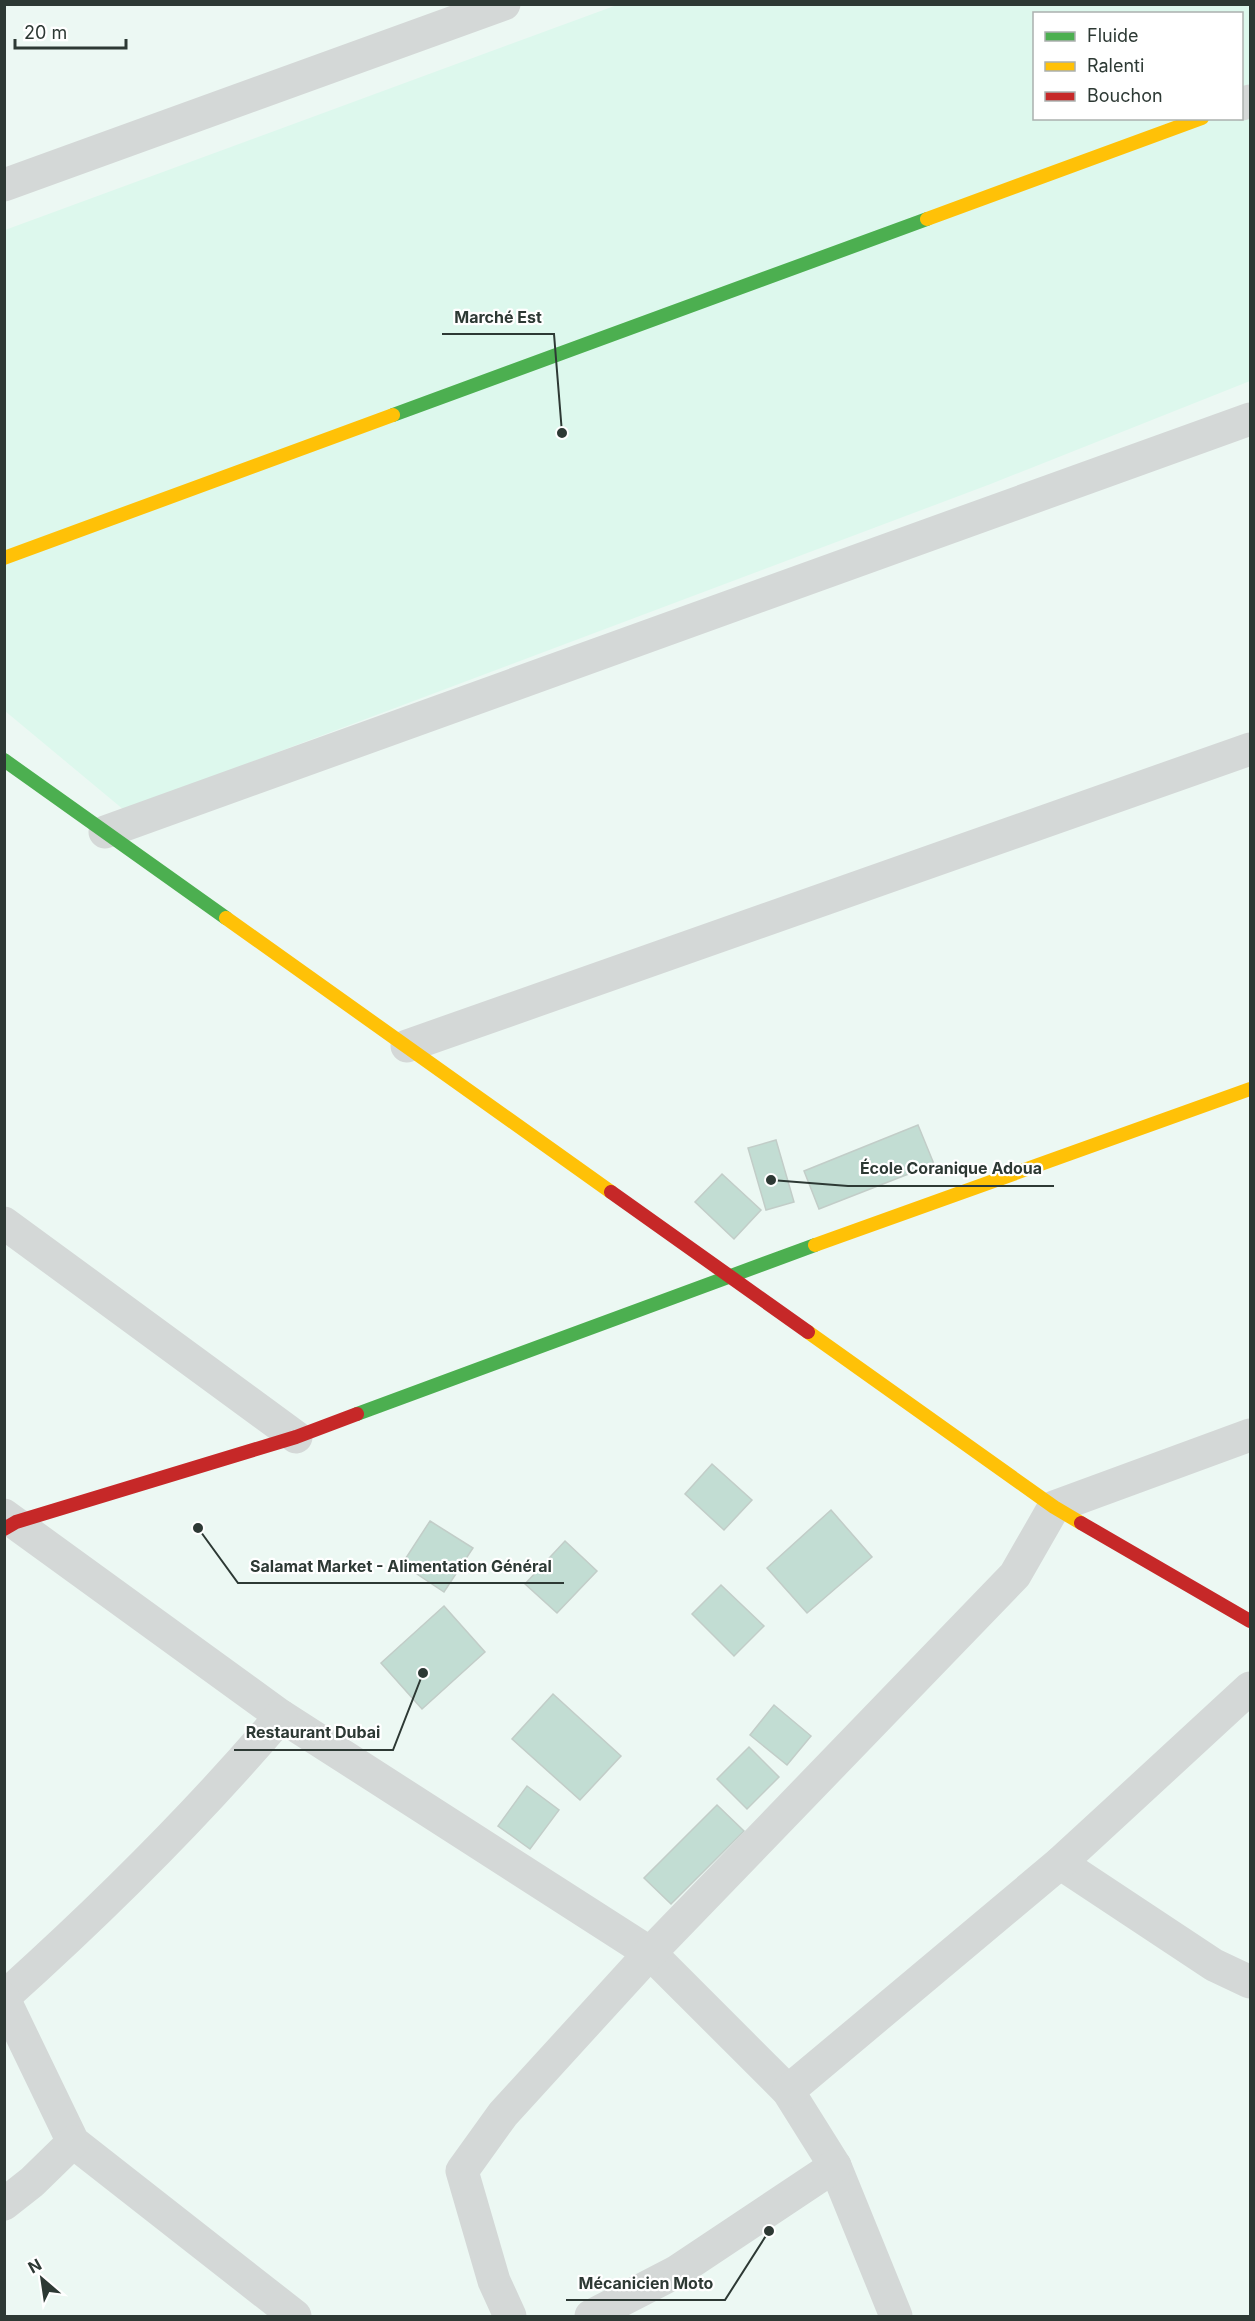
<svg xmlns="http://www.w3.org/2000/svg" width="1255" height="2321" font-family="Inter,sans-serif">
<rect width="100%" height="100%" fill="#ecf8f3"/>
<path fill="#ddf8ed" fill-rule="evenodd" d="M617,5H1250V381L988,485L124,810L5,711V230ZM1034,14H1242V118H1034Z"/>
<g fill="#c2ddd3" stroke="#c2cdc8" stroke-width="1.5">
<polygon points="918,1125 934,1164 819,1209 804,1171"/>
<polygon points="776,1140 794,1202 766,1210 748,1148"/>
<polygon points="722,1174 761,1210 734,1239 695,1202"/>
<polygon points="712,1464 752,1500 724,1530 685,1494"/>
<polygon points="831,1510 872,1557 807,1613 767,1568"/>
<polygon points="430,1521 473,1548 444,1592 402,1564"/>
<polygon points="565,1541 597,1571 557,1613 525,1584"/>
<polygon points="721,1585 764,1626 734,1656 692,1614"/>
<polygon points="444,1606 485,1652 422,1709 381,1663"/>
<polygon points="553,1694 621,1756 580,1800 512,1739"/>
<polygon points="774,1705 811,1736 787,1765 750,1735"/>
<polygon points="749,1747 779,1777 747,1809 717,1779"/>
<polygon points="527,1786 559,1810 530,1849 498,1826"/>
<polygon points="717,1805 744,1831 671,1904 644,1878"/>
</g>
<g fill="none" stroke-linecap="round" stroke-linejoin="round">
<g stroke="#d4d8d7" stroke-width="33">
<polyline points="1242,104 1250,101"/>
<polyline points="4,185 504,4"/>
<polyline points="105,832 1250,419"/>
<polyline points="407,1046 1250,749"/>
<polyline points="4,1223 296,1437"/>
<polyline points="4,1515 281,1716 650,1953 788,2091 835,2166 896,2316"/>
<polyline points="1060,1863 1214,1965 1250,1982"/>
<path d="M4,1997C102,1909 196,1816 281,1716"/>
<polyline points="4,1999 73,2142 295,2316"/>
<polyline points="788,2091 1060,1863 1250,1688"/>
<polyline points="4,2204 32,2182 73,2142"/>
<polyline points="510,2316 494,2281 462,2171 503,2114 650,1953 1015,1575 1054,1507 1250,1435"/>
<polyline points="591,2316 676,2272 835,2166"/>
</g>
<g stroke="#4caf50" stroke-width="14">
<polyline points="393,415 927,219"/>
<polyline points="4,760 226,918"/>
<polyline points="357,1414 815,1245"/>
</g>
<g stroke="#ffc107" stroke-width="14">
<polyline points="927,219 1202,118"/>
<polyline points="4,558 393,415"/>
<polyline points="226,918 611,1192"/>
<polyline points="815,1245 1250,1089"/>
<polyline points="808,1332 1054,1507 1081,1523"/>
</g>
<g stroke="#c62828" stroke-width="14">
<polyline points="611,1192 808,1332"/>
<polyline points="1081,1523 1250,1621"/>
<polyline points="4,1529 16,1522 296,1437 357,1414"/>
</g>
</g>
<path fill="none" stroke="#2d3934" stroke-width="2" d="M562 433L554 334H442M771 1180L848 1186H1054M198 1528L238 1583H564M423 1673L393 1750H234M769 2231L725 2300H566"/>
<g fill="#2d3934" stroke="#fff" stroke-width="2">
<circle cx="562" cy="433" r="6"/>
<circle cx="771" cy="1180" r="6"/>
<circle cx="198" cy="1528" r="6"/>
<circle cx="423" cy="1673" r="6"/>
<circle cx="769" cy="2231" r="6"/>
</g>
<g font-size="16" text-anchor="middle" font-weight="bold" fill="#2d3934" stroke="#fff" stroke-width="4.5" stroke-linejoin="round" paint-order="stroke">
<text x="498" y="323">Marché Est</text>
<text x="951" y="1174">École Coranique Adoua</text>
<text x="401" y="1572">Salamat Market - Alimentation Général</text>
<text x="313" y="1738">Restaurant Dubai</text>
<text x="646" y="2289">Mécanicien Moto</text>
</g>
<rect width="1255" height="2321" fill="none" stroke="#2d3934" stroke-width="12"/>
<rect x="1033" y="12" width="210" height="108" fill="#ffffff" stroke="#abb0ae" stroke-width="1.5"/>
<rect x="1045" y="32" width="30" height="9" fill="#4caf50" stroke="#abb0ae" stroke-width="1.5"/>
<text x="1087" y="42" font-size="18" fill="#2d3934">Fluide</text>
<rect x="1045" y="62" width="30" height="9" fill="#ffc107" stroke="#abb0ae" stroke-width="1.5"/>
<text x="1087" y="72" font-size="18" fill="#2d3934">Ralenti</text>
<rect x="1045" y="92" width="30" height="9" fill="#c62828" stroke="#abb0ae" stroke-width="1.5"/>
<text x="1087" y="102" font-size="18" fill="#2d3934">Bouchon</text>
<g transform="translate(42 2279) rotate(331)" stroke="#ffffff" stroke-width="4.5" paint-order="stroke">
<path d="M0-4.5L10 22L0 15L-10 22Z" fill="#2d3934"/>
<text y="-9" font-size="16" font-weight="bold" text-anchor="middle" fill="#2d3934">N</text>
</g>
<path d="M15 39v9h111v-9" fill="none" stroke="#2d3934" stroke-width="3"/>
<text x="24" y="39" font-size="18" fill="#2d3934" stroke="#ffffff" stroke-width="4.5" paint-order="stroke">20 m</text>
</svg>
